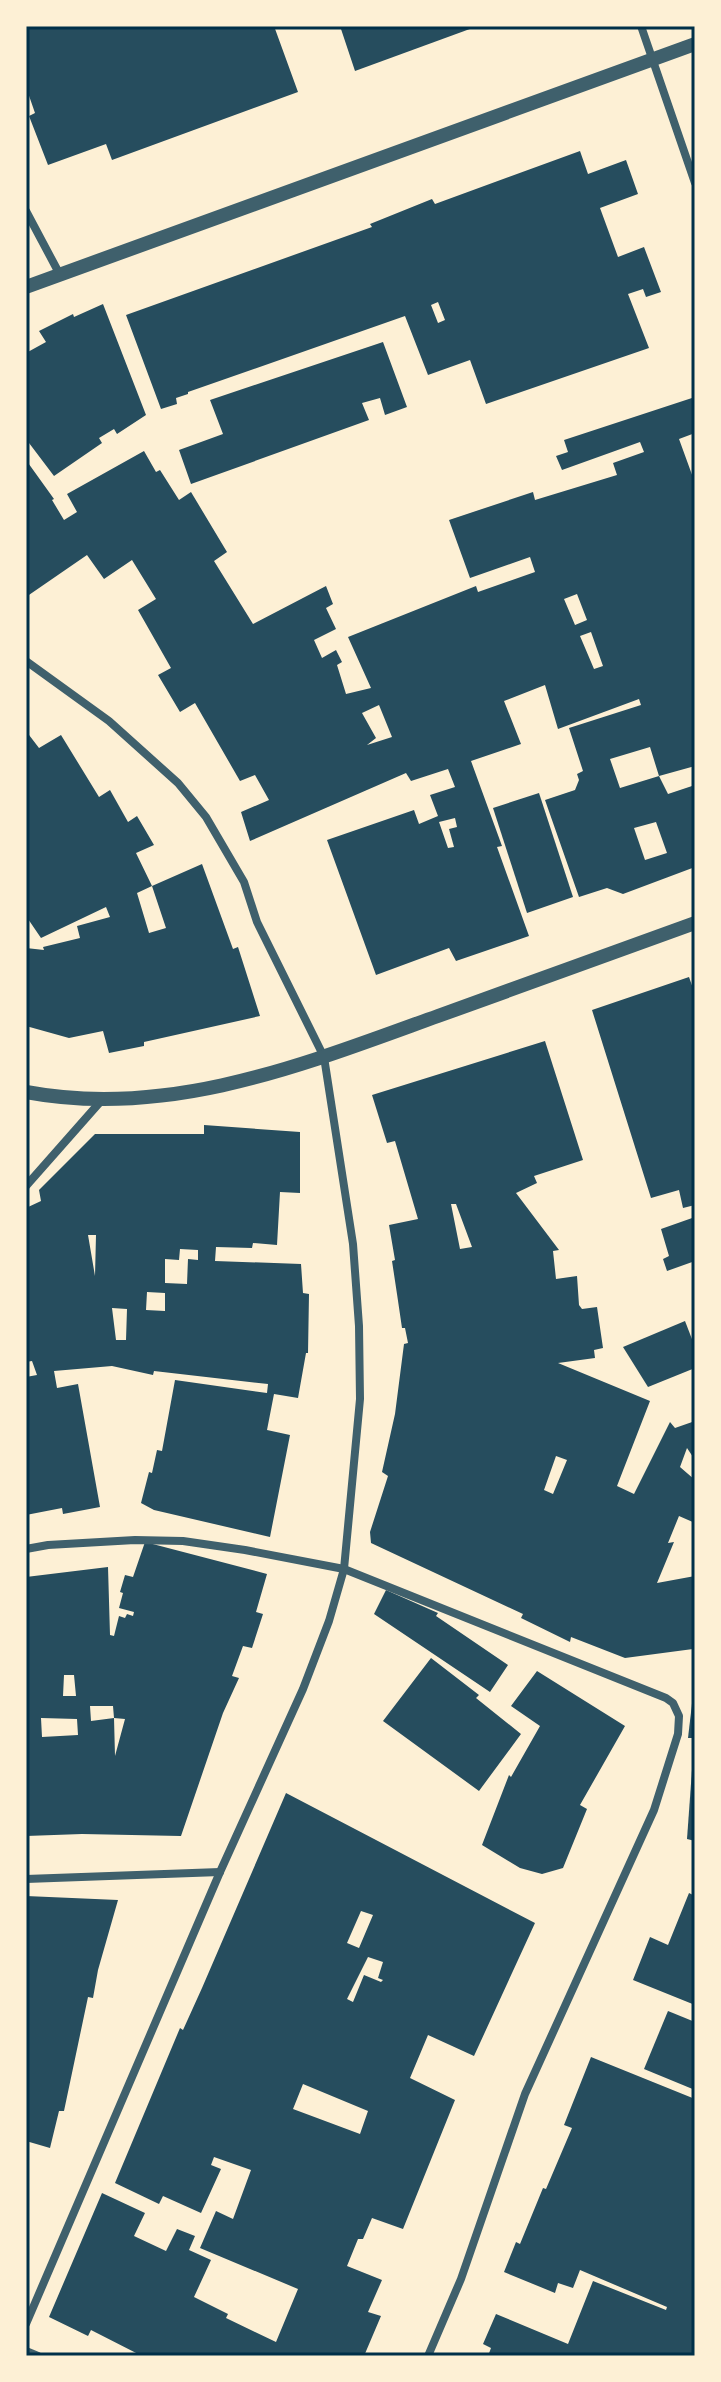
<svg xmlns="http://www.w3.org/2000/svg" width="721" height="2382" font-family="'IBM Plex Sans',sans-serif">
<rect width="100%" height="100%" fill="#fdf0d5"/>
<g fill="#264d5e" fill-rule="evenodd">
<polygon points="26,26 274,26 298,92 112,160 106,144 48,165 29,116 35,113 26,87"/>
<polygon points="351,26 478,26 355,71 341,29"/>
<path d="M580,151L588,174L626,160L638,194L600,208L618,257L644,247L661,292L646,297L643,289L628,294L649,348L486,404L470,360L428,375L405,316L188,392V394L176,398L177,404L161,409L126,315L372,227L370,224L432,199L435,204ZM438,302L445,320L438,323L431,305Z"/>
<polygon points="103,304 146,415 117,434 114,429 99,438 102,443 54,476 26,439 26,353 46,342 39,331 73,314 74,317"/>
<polygon points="383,342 407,407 385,415 380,398 362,403 369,420 191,484 179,450 223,434 210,400"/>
<path d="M695,397V433L679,439L695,483V766L659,776L650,747L610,759L620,788L659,776L668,794L695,785V867L623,894L607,888L579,897L545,800L575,790L579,780L577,774L583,771L569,728L641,705L639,699L558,729L545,685L504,701L521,744L471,761L502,846L497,847L529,936L456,961L449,948L376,975L327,840L414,810L419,824L438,816L430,795L455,787L448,769L411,781L406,773L250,841L241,812L269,800L255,775L240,781L195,703L180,712L158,675L171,668L138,610L156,599L132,560L104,579L87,555L26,597V460L54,499L52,500L64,520L77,512L67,494L144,451L156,472L160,470L179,500L191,492L227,552L214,561L253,624L326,586L333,604L326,608L336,629L314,640L322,658L336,650L342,662L337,665L346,694L371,688L348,637L476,586L478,592L535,572L530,557L470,578L449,520L533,492L535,500L617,475L613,463L644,452L640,442L562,470L556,456L568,452L564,440ZM577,594L587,620L575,625L564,599ZM591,632L603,666L594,669L580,636ZM379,705L392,737L367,745L376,738L362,713ZM455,818L457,827L449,829L454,847L448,848L439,822ZM656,822L667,853L645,860L634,828Z"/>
<path d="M26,731L39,748L61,735L99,797L110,790L128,822L137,816L154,845L136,853L152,886L202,864L233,949L238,947L260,1016L144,1042V1046L109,1053L103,1031L69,1038L26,1026V948L44,950L43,947L80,938L77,926L110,917L106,907L41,938L26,916ZM152,886L166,928L149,933L137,893Z"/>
<polygon points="539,793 573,897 527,913 493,808"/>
<polygon points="689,977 695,994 695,1205 683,1208 679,1190 651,1198 592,1010"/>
<path d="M545,1041L583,1160L534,1176L537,1183L516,1193L559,1250L553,1251L556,1279L577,1276L579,1305L582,1309L597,1307L603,1348L594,1350L595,1358L558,1363L650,1401L617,1486L634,1494L670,1422L675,1428L695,1421V1460L687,1448L680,1467L695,1480V1523L679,1516L668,1543L674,1542L657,1583L695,1576L693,1649L625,1658L571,1637L570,1642L521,1618L523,1614L371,1543L370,1532L388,1476L382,1472L395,1414L404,1344L408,1343L405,1328H402L397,1294L392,1261L395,1260L389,1225L418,1219L395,1141L387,1143L372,1095ZM451,1204H456L472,1247L460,1249ZM556,1456L567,1460L553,1494L544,1490Z"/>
<path d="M204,1125L300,1132V1193L280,1192L277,1245L253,1243L252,1248L216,1247L215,1261L301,1264L303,1293L309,1294L308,1353H306L298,1398L274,1394L267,1430L290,1435L270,1537L154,1510L141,1503L149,1472L152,1473L157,1450L162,1451L175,1380L267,1393L268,1384L154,1371L153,1375L112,1366L54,1371L57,1388L78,1384L100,1507L63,1514L62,1508L26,1515V1377L37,1375L32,1361L26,1362V1208L41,1201L39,1190L95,1134H204ZM88,1235H96L95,1276ZM180,1249L198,1250V1260L188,1259L187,1284L165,1283V1259L179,1260ZM147,1292L165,1293V1311L146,1310ZM112,1308L127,1309L126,1340H116Z"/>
<polygon points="695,1217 695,1261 667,1271 663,1259 669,1256 661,1229"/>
<polygon points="685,1321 695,1347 695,1368 648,1387 623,1347"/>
<path d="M145,1542L267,1574L256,1612L263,1614L252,1648L243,1646L232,1676L239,1678L223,1713L181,1836L82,1834L26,1836V1577L108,1567L110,1635L114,1636L119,1616L125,1618L127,1614L133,1616L134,1612L119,1608L123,1593L120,1592L125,1575L133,1577ZM64,1675H74L76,1696H63ZM90,1706H113L114,1718L125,1719L115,1756L114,1718L91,1721ZM41,1718L77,1719L78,1735L42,1737Z"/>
<polygon points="386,1590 438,1613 436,1616 508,1665 490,1692 374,1614"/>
<polygon points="431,1658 479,1695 476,1698 521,1734 479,1791 383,1721"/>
<polygon points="537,1671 625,1726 580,1805 587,1809 563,1868 542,1874 520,1868 482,1845 509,1775 511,1777 540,1726 511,1706"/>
<polygon points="693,1695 695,1696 695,1738 688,1738"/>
<polygon points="693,1756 695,1756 695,1841 687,1839"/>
<path d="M286,1793L535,1923L474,2056L428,2035L410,2078L455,2100L403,2229L372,2218L363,2239H358L347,2266L382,2280L368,2312L381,2316L364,2356H142L91,2330L88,2336L49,2317L102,2193L145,2213L134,2236L166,2251L177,2229L195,2236L189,2250L211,2260L194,2297L228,2314L226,2318L276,2342L298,2289L200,2248L216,2211L233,2219L251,2170L214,2157L211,2165L221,2169L201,2213L163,2196L159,2204L115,2183L180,2028L183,2030L202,1988ZM361,1911L373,1915L359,1948L347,1943ZM368,1957L383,1962L378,1978L383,1980L381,1982L364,1975L353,2002L347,1999ZM303,2084L368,2111L360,2134L293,2109Z"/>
<polygon points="695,1890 695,2005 633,1980 650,1937 668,1945 689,1893 693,1895"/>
<polygon points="26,1896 118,1900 98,1970 93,1998 88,1997 64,2111 59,2111 50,2148 26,2141"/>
<polygon points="668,2011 695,2022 695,2090 644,2069"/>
<polygon points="591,2057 695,2099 695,2353 693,2356 488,2356 491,2348 483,2344 496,2314 568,2344 593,2281 666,2310 667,2307 580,2270 573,2288 558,2283 555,2293 504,2272 516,2242 520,2244 543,2188 546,2189 572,2128 564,2125"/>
</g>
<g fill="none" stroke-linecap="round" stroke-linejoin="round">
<g stroke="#3f606c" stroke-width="8">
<polyline points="641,26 695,183"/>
<polyline points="26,211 59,273"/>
<polyline points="26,661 109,721 178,783 206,817 244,882 257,922 324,1057 353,1244 359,1326 360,1399 344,1569 329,1621 303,1689 220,1872 26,2324"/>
<polyline points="26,1186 101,1101"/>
<polyline points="26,1549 48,1545 135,1540 183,1541 245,1550 344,1569 666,1698 673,1703 679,1716 678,1734 654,1810 525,2094 461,2279 428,2356"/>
<polyline points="26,1879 220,1872"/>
<polyline points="26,2351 38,2356"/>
</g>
<g stroke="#3f606c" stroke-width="14">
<polyline points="26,287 695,44"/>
<path d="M26,1092C170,1119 305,1064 438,1016C524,985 609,954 695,923"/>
</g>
</g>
<rect width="721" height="2382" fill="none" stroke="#fdf0d5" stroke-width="56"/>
<rect x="28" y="28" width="665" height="2326" fill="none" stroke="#003049" stroke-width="3"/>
</svg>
